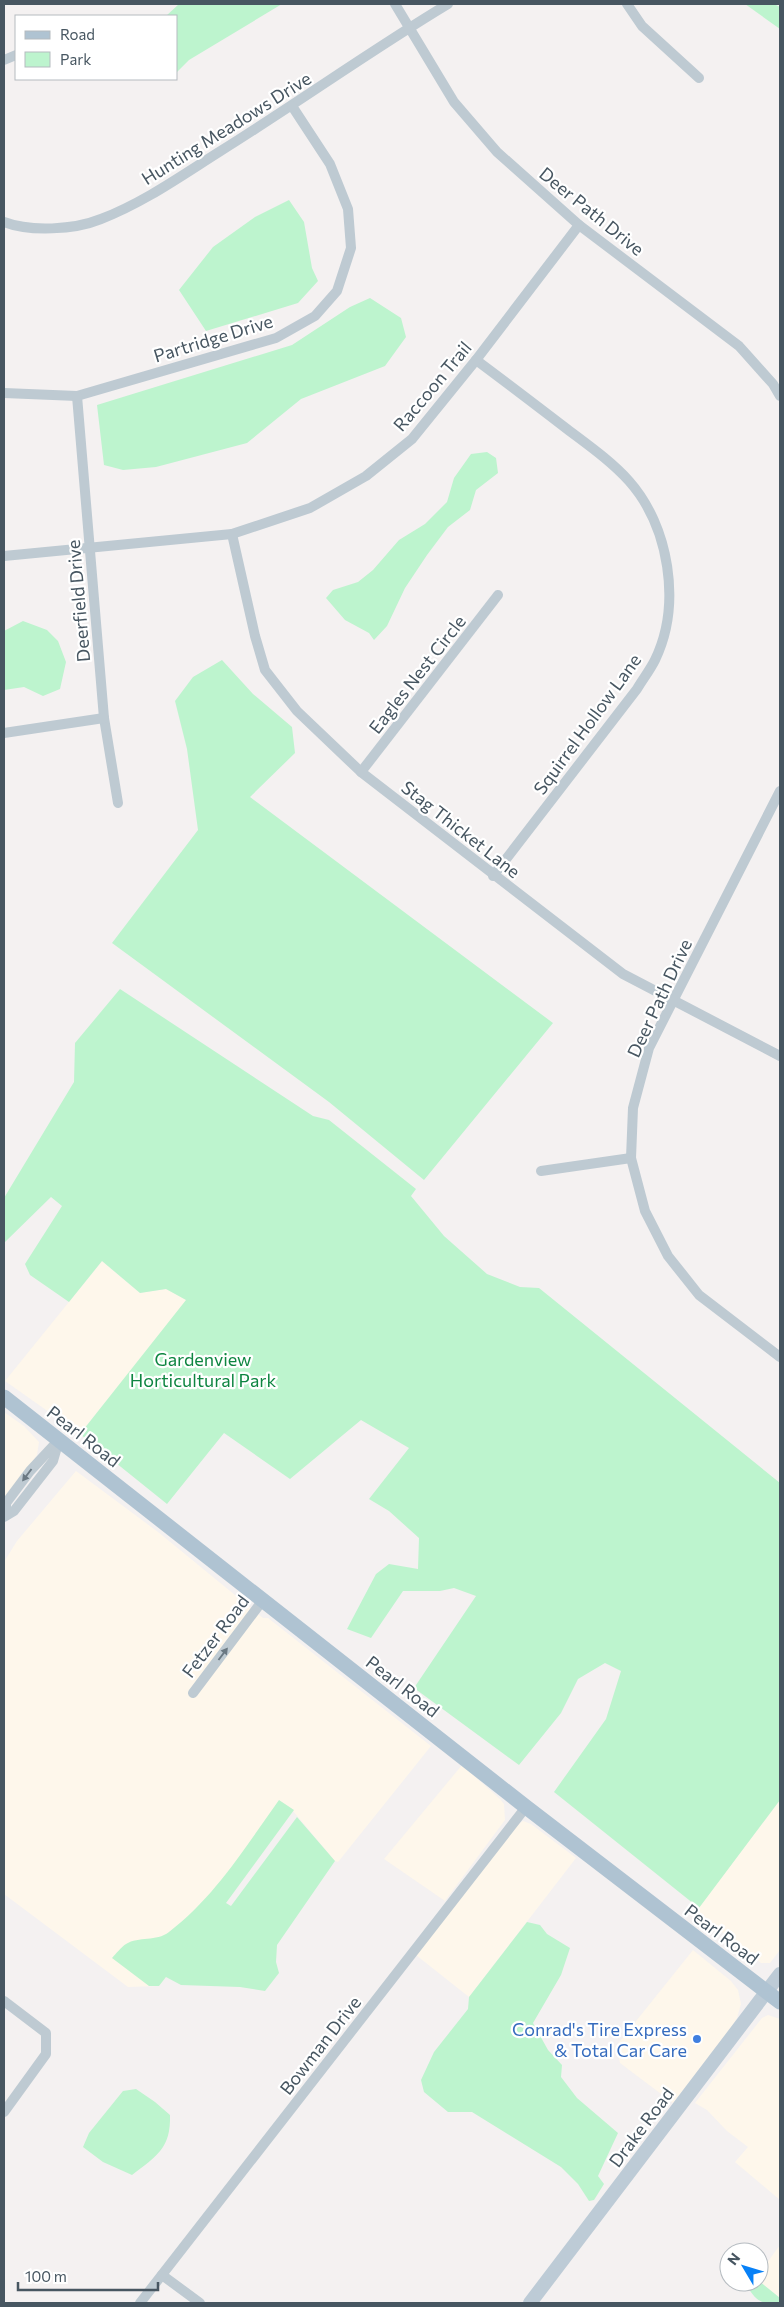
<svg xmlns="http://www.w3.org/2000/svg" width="784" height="2307" font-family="Commissioner,sans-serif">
<rect width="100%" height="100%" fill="#f4f1f1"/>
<g fill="#fef7eb">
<polygon points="102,1261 140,1293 166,1289 187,1300 80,1434 5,1381"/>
<polygon points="4,1412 24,1426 39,1442 37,1455 4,1501"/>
<polygon points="76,1471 158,1532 263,1618 268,1618 431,1746 338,1862 335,1861 293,1811 226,1902 159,1986 128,1987 4,1894 4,1562 17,1541"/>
<polygon points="462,1765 500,1799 504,1804 505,1820 445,1901 384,1859"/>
<polygon points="780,1800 780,1950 770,1963 761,1963 696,1911"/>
<polygon points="523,1821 531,1824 576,1858 469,1997 416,1955 512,1829"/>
<polygon points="693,1950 731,1981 738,1990 741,2004 737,2018 731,2028 673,2103 620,2063 616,2046"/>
<polygon points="768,2015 780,2019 780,2200 735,2162 748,2147 727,2131 707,2110 695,2103 762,2018"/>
<polygon points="780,2245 780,2298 759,2281 759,2274"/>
</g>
<g fill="#bdf4ce">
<polygon points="179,4 282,4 189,60 176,73 176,16 166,16"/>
<polygon points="745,4 774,4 780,7 780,29"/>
<polygon points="289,200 304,222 312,268 318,281 298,303 206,331 179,290 213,247 255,217"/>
<polygon points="370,298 401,318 406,337 385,366 301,399 247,443 156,467 123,470 104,465 97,405 292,345 350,307"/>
<polygon points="487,452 496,458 498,473 476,490 470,510 448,527 427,555 405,588 387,626 374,640 369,633 345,620 326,598 333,590 358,582 373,570 399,540 425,524 447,502 454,478 471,454"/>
<polygon points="23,621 47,630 58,641 66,662 60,689 43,696 24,687 4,690 4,631"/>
<polygon points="222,660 253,694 292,727 295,753 250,797 553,1023 424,1180 329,1102 112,943 198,830 187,749 175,701 193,677"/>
<polygon points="120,989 313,1116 329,1120 416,1189 411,1196 444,1236 487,1274 520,1287 539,1288 780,1483 780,1800 699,1908 554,1792 606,1719 621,1671 605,1663 578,1679 561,1713 519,1765 414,1688 476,1596 454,1588 440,1591 403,1591 371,1638 347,1629 376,1574 389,1564 418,1569 419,1538 389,1511 369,1499 409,1448 361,1420 290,1479 224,1433 167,1504 80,1434 186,1300 166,1289 140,1293 102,1261 69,1302 30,1275 25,1264 62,1206 51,1197 4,1243 4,1198 74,1082 75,1043"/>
<path d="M279,1800L294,1810L226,1903L231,1906L297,1817L335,1861L277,1945L276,1962L279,1973L265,1991L240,1987L181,1985L166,1977L159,1986H149L112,1958C116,1954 121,1947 126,1944C139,1936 156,1942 169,1932C215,1897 246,1846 279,1800Z"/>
<polygon points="527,1922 540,1925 547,1934 570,1948 561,1975 533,2023 548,2050 562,2065 561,2077 577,2098 618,2133 598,2176 604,2184 594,2200 589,2201 578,2184 561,2167 472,2112 448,2112 424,2092 421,2080 434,2052 468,2009 469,1997"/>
<path d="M136,2089L155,2102L170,2115C171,2148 157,2156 132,2175L103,2162L83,2147L89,2133L123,2091Z"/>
<path d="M759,2281L780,2298V2303C762,2303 759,2304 748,2288L753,2282Z"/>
</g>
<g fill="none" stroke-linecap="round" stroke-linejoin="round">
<g stroke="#becad2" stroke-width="10">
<polyline points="395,4 454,102 497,152 579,225 739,346 773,384 780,396"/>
<polyline points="627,4 642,26 699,78"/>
<polyline points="4,60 16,55"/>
<path d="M4,222C30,232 74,230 101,219C143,203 181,176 219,152C296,104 370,51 448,4"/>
<path d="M476,360C507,383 537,406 567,429C588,445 611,461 629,481C669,526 682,604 655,660C650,670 643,679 637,689L493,876"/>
<polyline points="4,393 77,396 276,338 315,316 337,291 351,248 348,209 330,164 292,106"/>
<polyline points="77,396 104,718 118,803"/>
<polyline points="232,534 255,636 265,670 297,711 361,772 623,974 780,1056"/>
<polyline points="4,556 232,534 310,508 366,476 412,439 476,360 579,225"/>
<polyline points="4,733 104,718"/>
<polyline points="361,772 498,595"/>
<polyline points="780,791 649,1048 633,1108 631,1158 645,1211 668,1256 699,1295 780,1357"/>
<polyline points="541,1171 631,1158"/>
<polyline points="6,1515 6,1503 30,1471 57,1442"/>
<polyline points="4,1517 14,1511 53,1461 59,1440"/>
<polyline points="193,1693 263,1600"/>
<polyline points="4,2001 46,2033 46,2054 4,2112"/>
<polyline points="162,2275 200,2303"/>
<polyline points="140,2303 526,1807"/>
</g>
<polyline stroke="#bdcbd6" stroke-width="14" points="530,2303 780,1974"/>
<polyline stroke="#afc3d2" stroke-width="15" points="4,1397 526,1807 780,2002"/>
</g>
<defs><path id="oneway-solid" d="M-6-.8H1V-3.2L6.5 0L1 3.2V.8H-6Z" transform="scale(1.25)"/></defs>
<g fill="#6b7983">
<use href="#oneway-solid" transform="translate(27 1475) rotate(127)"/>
<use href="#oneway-solid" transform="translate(223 1654) rotate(-53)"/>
</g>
<circle fill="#3f7fe0" stroke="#fff" stroke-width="2" cx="697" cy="2039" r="5"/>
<g text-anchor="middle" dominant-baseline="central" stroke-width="4.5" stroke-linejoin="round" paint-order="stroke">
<g font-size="18" fill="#475661" stroke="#fff">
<text transform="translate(226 128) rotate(-32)">Hunting Meadows Drive</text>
<text transform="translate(592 211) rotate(39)">Deer Path Drive</text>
<text transform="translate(213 338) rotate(-17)">Partridge Drive</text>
<text transform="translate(432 386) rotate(-50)">Raccoon Trail</text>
<text transform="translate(78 601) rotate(-95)">Deerfield Drive</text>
<text transform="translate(417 674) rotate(-52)">Eagles Nest Circle</text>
<text transform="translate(587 724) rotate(-54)">Squirrel Hollow Lane</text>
<text transform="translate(461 829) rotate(38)">Stag Thicket Lane</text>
<text transform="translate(659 998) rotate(-65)">Deer Path Drive</text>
<text transform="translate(84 1436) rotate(38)">Pearl Road</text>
<text transform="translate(215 1636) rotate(-53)">Fetzer Road</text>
<text transform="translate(403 1686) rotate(38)">Pearl Road</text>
<text transform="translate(722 1934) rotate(37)">Pearl Road</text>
<text transform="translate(320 2045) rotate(-52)">Bowman Drive</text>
<text transform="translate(641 2127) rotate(-53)">Drake Road</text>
</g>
<g font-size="18" fill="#0e8541" stroke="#fff">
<text x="203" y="1359">Gardenview<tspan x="203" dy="21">Horticultural Park</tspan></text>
</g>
<g font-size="18" fill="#366cbe" stroke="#fff" text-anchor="end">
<text x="687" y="2029">Conrad's Tire Express<tspan x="687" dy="21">&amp; Total Car Care</tspan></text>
</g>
</g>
<rect width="784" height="2307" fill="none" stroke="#475661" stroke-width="10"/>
<rect x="15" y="15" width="162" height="65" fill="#ffffff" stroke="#b5bbc0"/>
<rect x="25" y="31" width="25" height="8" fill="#afc3d2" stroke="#b5bbc0"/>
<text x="60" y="40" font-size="15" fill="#475661">Road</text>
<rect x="25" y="52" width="25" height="15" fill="#bdf4ce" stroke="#b5bbc0"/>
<text x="60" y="65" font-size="15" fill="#475661">Park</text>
<g transform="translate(744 2267) rotate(308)"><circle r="24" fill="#ffffff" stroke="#b5bbc0"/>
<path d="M0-4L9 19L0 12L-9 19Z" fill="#0881f7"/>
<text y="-8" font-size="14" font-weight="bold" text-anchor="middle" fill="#475661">N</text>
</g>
<path d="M18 2282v8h140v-8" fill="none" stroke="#475661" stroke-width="2.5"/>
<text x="25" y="2282" font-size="15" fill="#475661" stroke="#ffffff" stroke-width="4" paint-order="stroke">100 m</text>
</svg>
